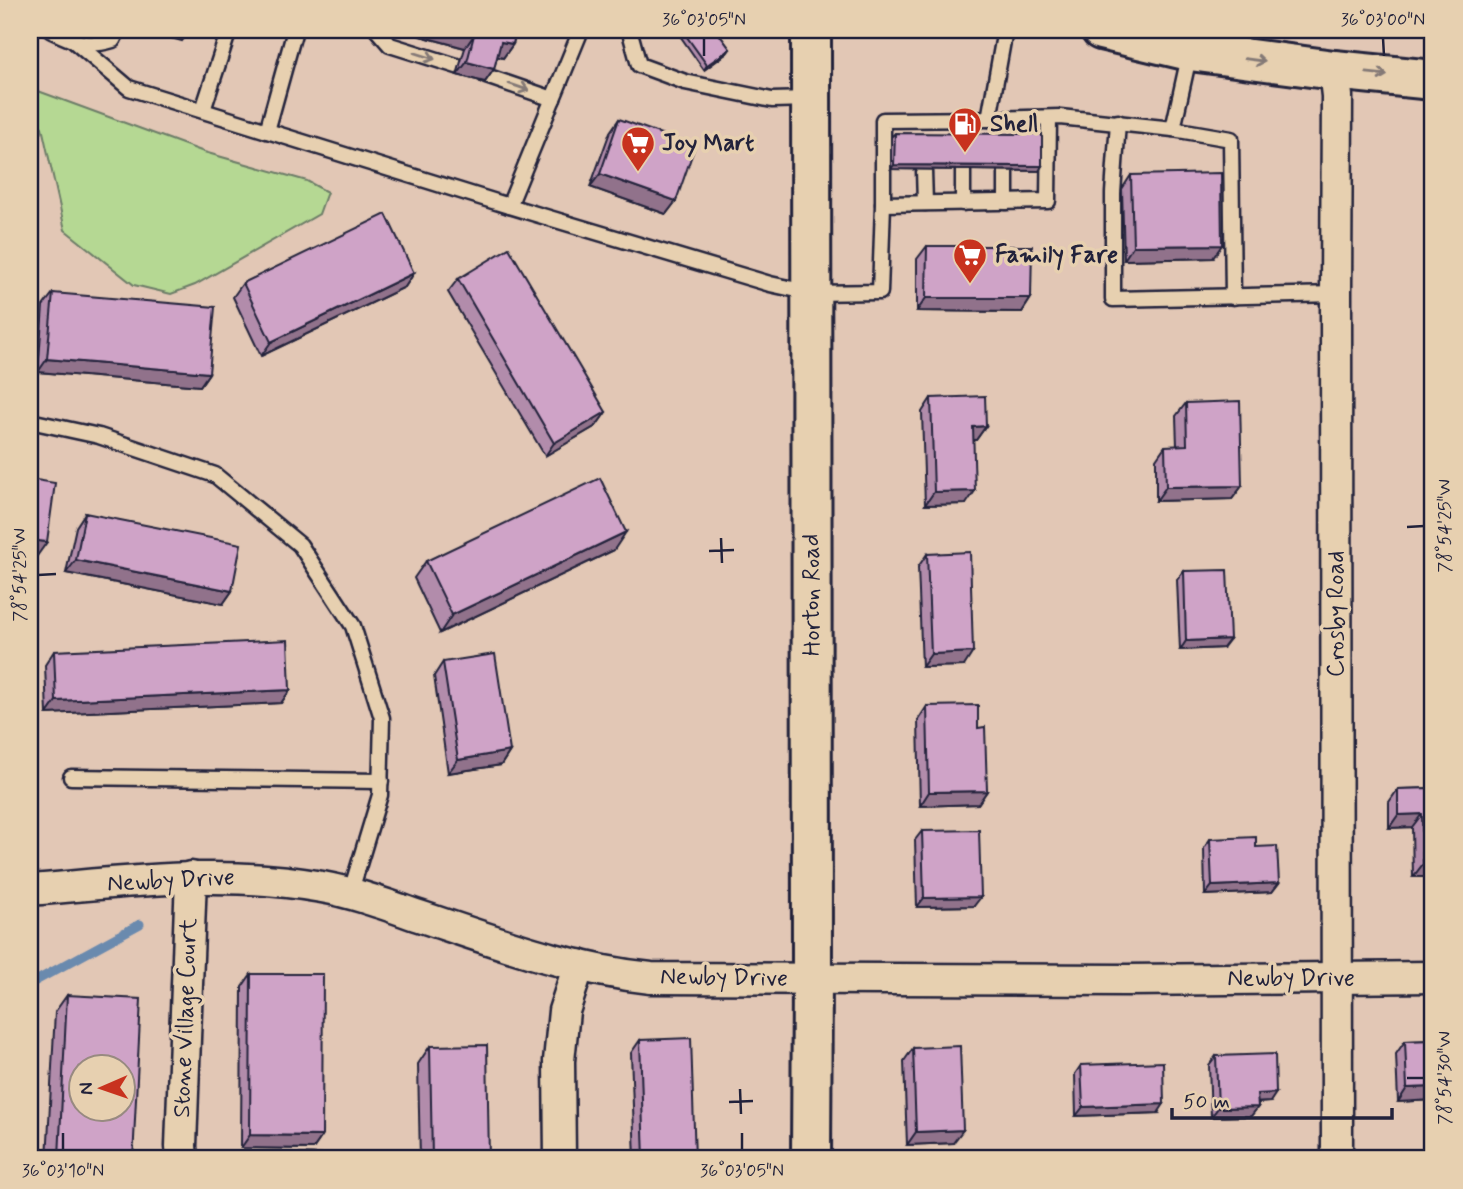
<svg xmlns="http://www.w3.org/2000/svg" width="1463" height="1189" font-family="Mynerve,sans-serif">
<rect width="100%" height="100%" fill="#e2c7b5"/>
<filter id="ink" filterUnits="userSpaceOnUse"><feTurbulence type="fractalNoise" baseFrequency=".0143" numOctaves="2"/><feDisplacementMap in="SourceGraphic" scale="14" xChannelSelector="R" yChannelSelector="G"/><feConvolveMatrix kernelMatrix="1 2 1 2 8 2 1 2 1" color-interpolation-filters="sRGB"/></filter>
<g filter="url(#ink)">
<polygon fill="#b5d893" stroke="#6c7d67" stroke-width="2" points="30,88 204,152 307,181 327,192 319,214 195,285 171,294 134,285 65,230 42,127 30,117"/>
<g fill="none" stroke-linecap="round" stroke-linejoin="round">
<polyline stroke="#6b8aae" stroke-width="9" points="30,984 140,924"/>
<g stroke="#22223b" stroke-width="19">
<g id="lane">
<path d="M50,30C75,42 86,48 113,40L118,30"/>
<polyline points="377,30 390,45 460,67"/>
<polyline points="631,30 631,36 639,65 685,82 772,100 809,99"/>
<polyline points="75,42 129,88 509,206 770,284 811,293 880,292 883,204 883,120 989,119 1005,30"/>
<polyline points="486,76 553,99"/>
<polyline points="203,110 229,30"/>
<polyline points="989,119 1060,117 1173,129 1231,139 1233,297"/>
<polyline points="1118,122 1113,193 1113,299 1336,294"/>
<polyline points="1173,129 1190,52"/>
<polyline points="267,131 295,30"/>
<polyline points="924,170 925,203"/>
<polyline points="1006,170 1006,202"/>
<polyline points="963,203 963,170"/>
<polyline points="883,204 1048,201 1049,118"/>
<polyline points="509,206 581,30"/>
<polyline points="30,421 99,436 215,475 300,545 353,626 382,718 380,795 350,894"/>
<polyline points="71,777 381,781"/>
</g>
</g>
<g stroke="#22223b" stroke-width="35">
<g id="street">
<polyline points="1334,70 1337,96 1336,294 1337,1159"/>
<path d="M30,890C128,882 224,869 322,887C355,893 387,905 419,916C495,941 571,970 651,978L1127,980L1433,977"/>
<polyline points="182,1159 181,1146 191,877"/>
<polyline points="560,1159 559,1061 564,1011 579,965"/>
</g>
</g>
<g stroke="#22223b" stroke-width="44">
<polyline id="secondary" points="811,30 812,979 811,1159"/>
</g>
<g stroke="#22223b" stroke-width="44">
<polyline id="highway" points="1101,30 1190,51 1334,70 1433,80"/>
</g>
<use href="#lane" stroke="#e7d0b0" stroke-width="14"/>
<use href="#street" stroke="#e7d0b0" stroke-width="30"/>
<use href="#secondary" stroke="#e7d0b0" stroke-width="38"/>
<use href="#highway" stroke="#e7d0b0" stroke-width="38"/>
</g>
<g fill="#b28cab" stroke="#22223b" stroke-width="2">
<polygon points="422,30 516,30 513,44 503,58 497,56 494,69 485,82 457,75 465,48 420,36"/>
<polygon points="676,30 716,30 730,49 727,53 704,70"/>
<polygon points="619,119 676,201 666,214 590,187 610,132"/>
<polygon points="895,133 1039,171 891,169 891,137"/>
<polygon points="1131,175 1213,258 1124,260 1122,189"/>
<polygon points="927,246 1031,298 1022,312 917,311 917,259"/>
<polygon points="414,273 405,287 261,356 233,297 243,283"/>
<polygon points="458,279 606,412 596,426 545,456 448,292"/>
<polygon points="53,293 209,373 200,386 38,372 43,306"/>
<polygon points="931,398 986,426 976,440 973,440 966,504 925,505 922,412"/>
<polygon points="1186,403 1242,486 1232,499 1156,501 1156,459 1165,446 1177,446 1176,416"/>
<polygon points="1433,408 1433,502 1432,502 1429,414"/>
<polygon points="85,513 232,591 223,604 66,573 76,527"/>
<polygon points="614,550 440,633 414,578 426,561"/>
<polygon points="927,554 964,666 922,667 918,567"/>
<polygon points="1433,566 1433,639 1431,569"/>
<polygon points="1184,571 1223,648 1180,650 1177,580"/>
<polygon points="54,651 290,690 281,703 47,714 45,665"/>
<polygon points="443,662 510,751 501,765 448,773 434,676"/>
<polygon points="927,706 978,728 987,791 978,804 920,806 918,720"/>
<polygon points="1433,788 1433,877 1413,877 1412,827 1389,828 1389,802 1398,789"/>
<polygon points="922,831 974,906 917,907 915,840"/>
<polygon points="1210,839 1256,847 1279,883 1272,892 1205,895 1204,848"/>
<polygon points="251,974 322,1136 313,1149 241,1148 242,987"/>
<polygon points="67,995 133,1159 47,1159 55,1012"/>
<polygon points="640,1040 695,1159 635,1159 631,1053"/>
<polygon points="1433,1040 1433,1100 1398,1102 1396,1054 1405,1041"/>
<polygon points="430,1046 489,1159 420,1159 418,1064"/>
<polygon points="913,1048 953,1143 907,1145 904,1061"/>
<polygon points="1216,1056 1270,1102 1258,1103 1258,1107 1251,1116 1211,1117 1209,1065"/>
<polygon points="1081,1065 1158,1113 1076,1116 1075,1074"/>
</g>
<g fill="#91728b" stroke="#22223b" stroke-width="2">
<polygon points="142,30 190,30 182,41"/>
<polygon points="424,30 455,30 474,35 465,48 420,36"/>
<polygon points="501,42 513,44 503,58 492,55"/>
<polygon points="730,49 727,53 704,70 707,65"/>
<polygon points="467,62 494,69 485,82 457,75"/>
<polygon points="894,165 1042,166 1039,171 891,169"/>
<polygon points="600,174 676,201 666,214 590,187"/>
<polygon points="1222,245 1213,258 1124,260 1133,246"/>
<polygon points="414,273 405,287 261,356 271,342"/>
<polygon points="926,298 1031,298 1022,312 917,311"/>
<polygon points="47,359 209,373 200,386 38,372"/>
<polygon points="606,412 596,426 545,456 554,443"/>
<polygon points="986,426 976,440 964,440 973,427"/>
<polygon points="1242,486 1232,499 1156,501 1166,487"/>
<polygon points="975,491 966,504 925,505 934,492"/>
<polygon points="626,532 614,550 440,633 452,615"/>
<polygon points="30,540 47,542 37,556 30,555"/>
<polygon points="76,560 232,591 223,604 66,573"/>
<polygon points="1230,639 1223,648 1180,650 1186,641"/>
<polygon points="973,652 964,666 922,667 931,654"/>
<polygon points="290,690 281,703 47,714 56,701"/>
<polygon points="510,751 501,765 448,773 458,760"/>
<polygon points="987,791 978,804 920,806 929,792"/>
<polygon points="1422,814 1412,827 1389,828 1398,815"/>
<polygon points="1423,864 1433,864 1433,877 1413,877"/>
<polygon points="1279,883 1272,892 1205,895 1212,886"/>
<polygon points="981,897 974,906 917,907 924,898"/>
<polygon points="1433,1087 1433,1100 1398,1102 1407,1088"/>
<polygon points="1276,1093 1270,1102 1251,1103 1257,1094"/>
<polygon points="1164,1104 1158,1113 1076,1116 1083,1107"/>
<polygon points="1258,1107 1251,1116 1211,1117 1218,1108"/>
<polygon points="963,1130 953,1143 907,1145 916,1132"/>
<polygon points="250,1135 322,1136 313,1149 241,1148"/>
<polygon points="59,1157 109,1159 57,1159"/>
</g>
<g fill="#cfa3c7" stroke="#22223b" stroke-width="2" fill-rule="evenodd">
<polygon points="455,30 516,30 513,44 501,42 494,69 467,62 474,35"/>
<polygon points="682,30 716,30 730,49 707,65"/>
<polygon points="619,119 695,146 676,201 600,174"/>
<polygon points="895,133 1042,134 1042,166 894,165"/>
<polygon points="1221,173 1222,245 1133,246 1131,175"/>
<polygon points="386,214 414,273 271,342 243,283"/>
<polygon points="927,246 1032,246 1031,298 926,298"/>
<polygon points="509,248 606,412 554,443 458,279"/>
<polygon points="53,293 215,307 209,373 47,359"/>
<polygon points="985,396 986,426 973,427 975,491 934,492 931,398"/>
<polygon points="1240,401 1242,486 1166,487 1165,446 1187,445 1186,403"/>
<polygon points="600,478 626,532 452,615 426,561"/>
<polygon points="30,479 55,483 47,542 30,540"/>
<polygon points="85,513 241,544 232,591 76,560"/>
<polygon points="970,552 973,652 931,654 927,554"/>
<polygon points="1227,570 1230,639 1186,641 1184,571"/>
<polygon points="288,640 290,690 56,701 54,651"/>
<polygon points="495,654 510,751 458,760 443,662"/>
<polygon points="978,705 978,728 985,727 987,791 929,792 927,706"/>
<polygon points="1433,788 1433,864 1423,864 1422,814 1398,815 1398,789"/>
<polygon points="979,830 981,897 924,898 922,831"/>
<polygon points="1256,837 1256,847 1277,846 1279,883 1212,886 1210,839"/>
<polygon points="251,974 323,974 322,1136 250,1135"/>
<path d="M67,995L141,999L133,1159L59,1157ZM80,1067H122V1109H80Z"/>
<polygon points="691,1038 695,1159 644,1159 640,1040"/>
<polygon points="1433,1040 1433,1087 1407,1088 1405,1041"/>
<polygon points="487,1045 489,1159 432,1159 430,1046"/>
<polygon points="960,1046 963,1130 916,1132 913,1048"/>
<polygon points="1275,1054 1276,1093 1257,1094 1258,1107 1218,1108 1216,1056"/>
<polygon points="1163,1062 1164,1104 1083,1107 1081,1065"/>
<polygon points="254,1153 327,1155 327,1159 254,1159"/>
</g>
<defs><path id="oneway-shaft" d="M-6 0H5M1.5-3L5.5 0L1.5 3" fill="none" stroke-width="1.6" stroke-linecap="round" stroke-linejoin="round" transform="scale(1.75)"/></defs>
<g stroke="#847976">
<use href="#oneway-shaft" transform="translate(425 56) rotate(18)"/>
<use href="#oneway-shaft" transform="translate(1255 60) rotate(8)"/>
<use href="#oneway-shaft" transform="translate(1377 74) rotate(6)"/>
<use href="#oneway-shaft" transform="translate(519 87) rotate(19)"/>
</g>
</g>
<path fill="none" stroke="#22223b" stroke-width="2.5" d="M704,38V56M1383,38L1384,56M1407,527L1424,526M721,538L722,563M709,551L734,550M38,575L56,574M1407,1078H1424M740,1089L741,1114M729,1102L753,1101M63,1133V1150M742,1133V1150"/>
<defs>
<g id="fuel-pin" transform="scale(1.75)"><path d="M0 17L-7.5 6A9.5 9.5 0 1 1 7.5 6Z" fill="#c8321e" stroke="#e7d0b0"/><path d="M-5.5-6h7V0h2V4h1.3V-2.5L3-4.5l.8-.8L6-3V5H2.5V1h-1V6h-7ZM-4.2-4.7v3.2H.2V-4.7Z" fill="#fff"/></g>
<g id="supermarket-pin" transform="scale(1.75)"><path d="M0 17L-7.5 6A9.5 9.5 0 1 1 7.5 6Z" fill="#c8321e" stroke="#e7d0b0"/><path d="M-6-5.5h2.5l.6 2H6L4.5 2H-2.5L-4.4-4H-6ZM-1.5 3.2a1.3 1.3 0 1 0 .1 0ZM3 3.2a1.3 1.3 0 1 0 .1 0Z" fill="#fff"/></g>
</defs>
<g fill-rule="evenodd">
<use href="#fuel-pin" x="965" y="124"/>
<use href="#supermarket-pin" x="638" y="143"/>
<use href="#supermarket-pin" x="970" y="255"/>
</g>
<g text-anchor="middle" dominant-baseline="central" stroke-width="7" stroke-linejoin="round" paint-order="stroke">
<g font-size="24" font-weight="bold" fill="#22223b" stroke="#e7d0b0" text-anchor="start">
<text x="990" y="124">Shell</text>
<text x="662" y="143">Joy Mart</text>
<text x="995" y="255">Family Fare</text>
</g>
<g font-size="24" fill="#22223b" stroke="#e7d0b0">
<text transform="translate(812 595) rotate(-90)">Horton Road</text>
<text transform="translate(1336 614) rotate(-90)">Crosby Road</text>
<text transform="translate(171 881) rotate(-3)">Newby Drive</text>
<text transform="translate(724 978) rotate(1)">Newby Drive</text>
<text x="1291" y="978">Newby Drive</text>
<text transform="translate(186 1018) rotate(-88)">Stone Village Court</text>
</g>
</g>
<rect width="1463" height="1189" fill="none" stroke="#e7d0b0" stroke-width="77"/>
<g transform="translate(102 1088) rotate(268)"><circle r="33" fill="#e7d0b0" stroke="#988a81" stroke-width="2"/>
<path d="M0-5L12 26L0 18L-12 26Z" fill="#c8321e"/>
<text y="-10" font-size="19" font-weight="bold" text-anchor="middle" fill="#22223b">N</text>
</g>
<path d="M1172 1108v10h220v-10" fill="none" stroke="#22223b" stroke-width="3.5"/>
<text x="1183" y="1108" font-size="21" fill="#22223b" stroke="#e7d0b0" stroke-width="5" paint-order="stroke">50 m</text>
<rect x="38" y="38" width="1386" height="1112" fill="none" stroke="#22223b" stroke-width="2.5"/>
<g font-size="18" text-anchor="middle" fill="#22223b">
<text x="704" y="25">36°03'05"N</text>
<text x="1383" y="25">36°03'00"N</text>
<text transform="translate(1444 526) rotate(-90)" y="6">78°54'25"W</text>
<text transform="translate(19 575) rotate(-90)" y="6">78°54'25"W</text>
<text transform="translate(1444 1078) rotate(-90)" y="6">78°54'30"W</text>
<text x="63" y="1176">36°03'10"N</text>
<text x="742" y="1176">36°03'05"N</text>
</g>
</svg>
